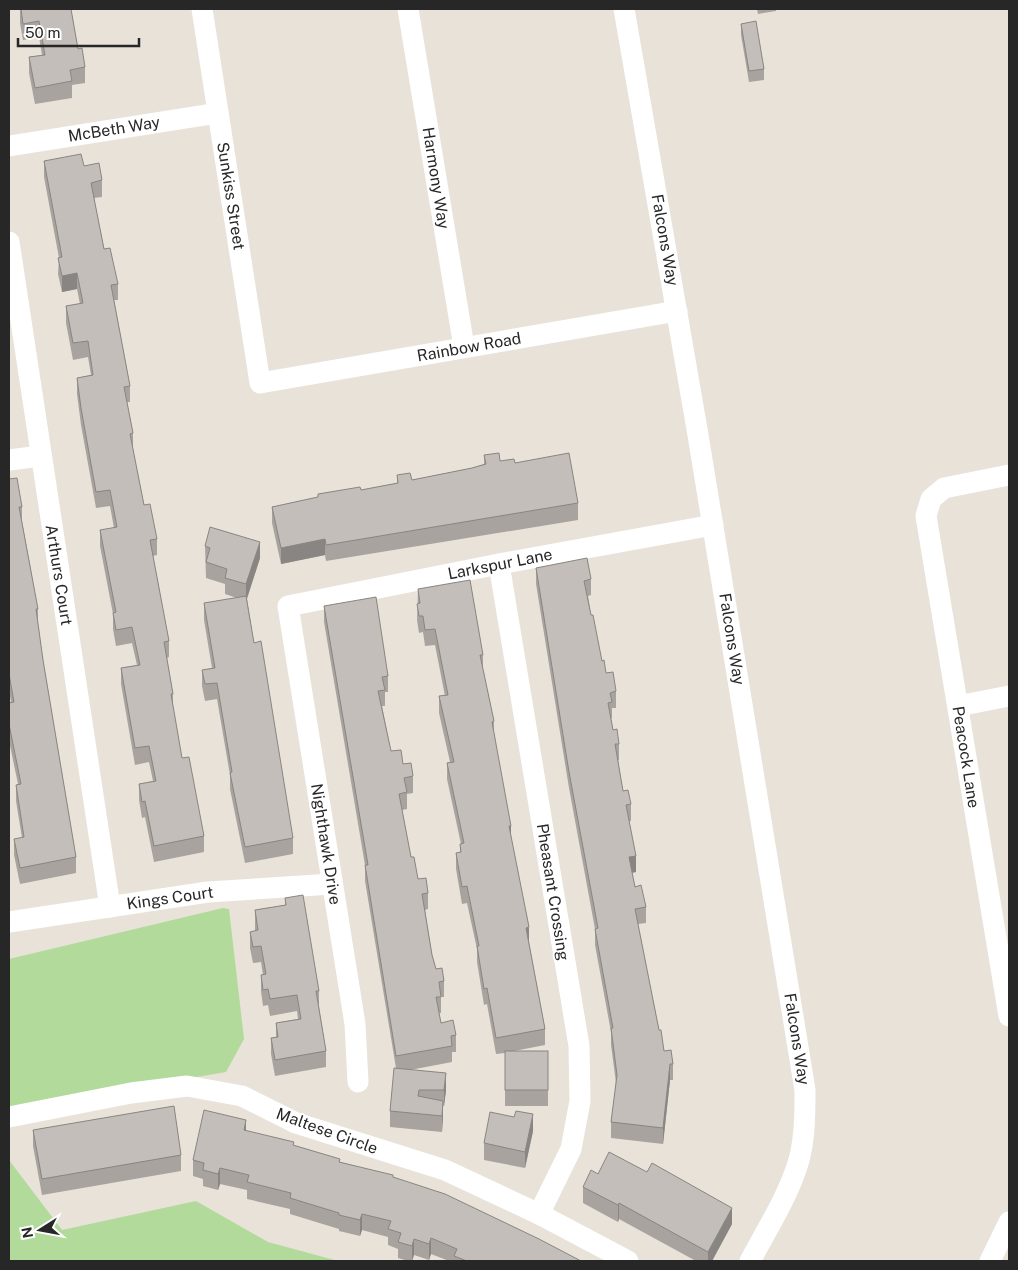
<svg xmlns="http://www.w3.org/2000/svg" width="1018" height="1270" font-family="'Public Sans',sans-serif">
<rect width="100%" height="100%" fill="#e8e2d9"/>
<g fill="#b1da9b">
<polygon points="223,908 229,909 244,1039 226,1072 9,1109 9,959"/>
<polygon points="9,1160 62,1230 196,1201 268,1242 338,1261 9,1261"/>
</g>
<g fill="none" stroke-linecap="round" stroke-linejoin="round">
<g stroke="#fff" stroke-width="21">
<polyline points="202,9 260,383 677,311"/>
<polyline points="408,9 464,347"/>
<path d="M624,9L697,429L805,1090C805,1113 805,1137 799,1160C789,1195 767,1229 750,1261"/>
<polyline points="9,146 218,113"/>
<polyline points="9,242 110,907"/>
<polyline points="9,460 41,456"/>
<polyline points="1009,475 944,488 931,499 926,516 1009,1016"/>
<polyline points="499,564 579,1046 580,1101 571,1149 539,1214"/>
<polyline points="958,706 1009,696"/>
<polyline points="9,922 208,892 332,884"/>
<polyline points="358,1082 355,1024 288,606 499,564 713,525"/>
<polyline points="9,1117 131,1093 187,1086 242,1096 296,1123 445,1170 539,1214 628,1261"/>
<polyline points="990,1261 1009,1222"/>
</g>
</g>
<g fill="#a8a39f">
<polygon points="20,9 71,9 78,49 85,67 85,83 72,85 72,98 35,104 29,73 29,57 42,55 39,37 23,40 20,23"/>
<polygon points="757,9 776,9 776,11 758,14"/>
<polygon points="741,24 764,69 764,80 749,82 741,35"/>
<polygon points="44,161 84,166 102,180 102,197 94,198 104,249 118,284 118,300 114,300 130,386 130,402 127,402 133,433 133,449 144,505 157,539 157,555 153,556 169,641 169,657 167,658 173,694 173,709 182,758 204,836 204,852 154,862 145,817 142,818 139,800 139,784 153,781 149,762 135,765 121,684 121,668 137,665 132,643 116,646 113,629 113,614 100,546 100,530 114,528 110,506 96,508 81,425 77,394 77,378 91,375 88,357 73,360 66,323 66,306 80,304 77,289 62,292 58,274 59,258 44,177"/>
<polygon points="484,455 500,461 515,463 578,503 578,520 326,561 325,555 281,564 272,523 272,507 318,497 318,494 361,490 397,483 397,475 412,480 472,468 484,464"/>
<polygon points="9,479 22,507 22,521 38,609 38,624 43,660 76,857 76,873 20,884 14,855 14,839 22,838 16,801 16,785 18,784 9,741 9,703 11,702 9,690"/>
<polygon points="205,546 260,558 247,599 254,643 293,838 293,854 245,863 230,789 230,775 217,699 205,701 202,686 202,670 212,668 204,620 204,603 237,598 225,594 225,584 206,578"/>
<polygon points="536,568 591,579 591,595 588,596 591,615 602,661 606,673 616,691 616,708 612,708 612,718 611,718 613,730 619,744 619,760 618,760 623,791 631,804 631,821 629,821 636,872 632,873 635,887 646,907 646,923 638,924 659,1030 664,1051 673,1064 673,1080 670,1080 663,1144 611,1138 611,1122 616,1083 611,1045 611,1032 595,945 595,929 569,788 536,584"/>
<polygon points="418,589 483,655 483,670 494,721 494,735 511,839 529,942 545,1029 545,1045 514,1051 548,1051 548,1106 505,1106 505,1053 496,1054 487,1004 484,1005 477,962 477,949 467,903 462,904 456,869 456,853 460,852 460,844 461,844 447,779 447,763 450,762 439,713 439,696 445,696 435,645 425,646 423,632 419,633 417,620"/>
<polygon points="324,606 388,676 388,692 385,692 385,706 382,706 391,751 413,776 413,793 407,794 407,809 402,810 411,857 418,879 428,893 428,909 425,910 432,955 436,969 444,981 444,997 441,997 441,1013 439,1013 441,1023 456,1035 456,1052 452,1052 452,1062 410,1070 446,1090 444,1106 443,1106 442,1132 390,1127 390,1111 396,1068 365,881 365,865 324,622"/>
<polygon points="285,898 319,991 319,1007 326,1051 326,1067 275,1076 271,1054 271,1038 276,1037 276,1023 298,1019 297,1011 270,1016 268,1005 263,1006 261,991 261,975 263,975 261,962 253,963 250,948 250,932 255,931 255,910 285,905"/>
<polygon points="33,1130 181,1155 181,1171 42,1195 33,1146"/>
<polygon points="246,1131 294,1145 340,1162 393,1177 581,1261 449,1261 431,1254 429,1260 414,1255 412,1261 408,1261 398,1258 398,1249 388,1245 388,1237 362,1230 360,1236 339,1231 339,1229 290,1214 290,1209 247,1199 247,1190 220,1184 218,1190 203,1186 203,1179 193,1176 193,1160"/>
<polygon points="533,1131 525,1168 484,1160 484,1143"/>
<polygon points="598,1174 732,1224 712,1261 696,1261 619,1219 618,1222 583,1203 583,1187"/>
</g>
<g fill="#888582">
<polygon points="77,273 77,289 62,292 62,276"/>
<polygon points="325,539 325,555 281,564 281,548"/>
<polygon points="260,542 260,558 246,601 246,584"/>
<polygon points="509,826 511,826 511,842"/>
<polygon points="636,856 636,872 629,873 629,857"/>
<polygon points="529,927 529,944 526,928"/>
<polygon points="670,1064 670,1080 663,1144 663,1128"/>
<polygon points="446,1073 446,1090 444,1106 444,1090"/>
<polygon points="443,1101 443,1118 442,1132 442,1116"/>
<polygon points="533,1114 533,1131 525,1168 525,1152"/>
<polygon points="246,1120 246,1137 244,1130"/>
<polygon points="220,1168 220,1184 218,1190 218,1174"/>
<polygon points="619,1203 619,1219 618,1222 618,1205"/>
<polygon points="732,1208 732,1224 712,1261 708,1261 708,1252"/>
<polygon points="362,1214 362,1230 360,1236 360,1220"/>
<polygon points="431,1238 431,1254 429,1260 429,1244"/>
<polygon points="414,1239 414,1255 412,1261 412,1246"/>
</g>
<g fill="#c3beb9" stroke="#888582">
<polygon points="21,9 71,9 78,49 82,48 85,67 70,70 72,81 35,88 29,57 45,55 39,21 23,24"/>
<polygon points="756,21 764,69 749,71 741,24"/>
<polygon points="81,154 84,166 99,163 102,180 91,183 104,249 110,248 118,284 111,285 130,386 124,387 133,433 130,434 144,505 150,504 157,539 150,540 169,641 164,642 173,694 171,694 182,758 189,757 204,836 154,846 145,801 142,802 139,784 156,781 149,746 135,748 121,668 140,665 132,627 116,630 113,613 116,612 100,530 117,527 110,490 96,492 81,408 77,378 93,375 88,341 73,343 66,306 83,303 77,273 62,276 58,258 62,257 44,161"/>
<polygon points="499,453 500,461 514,459 515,463 569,453 578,503 326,545 325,539 281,548 272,507 318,497 318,494 360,487 361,490 398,483 397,475 410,473 412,480 472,468 486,464 484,455"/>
<polygon points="17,478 22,507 19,507 38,609 36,609 43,660 76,857 20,868 14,839 24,837 16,785 21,784 9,724 9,703 14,702 9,674 9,479"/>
<polygon points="210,527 260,542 246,584 225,578 227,569 206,562 210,548 205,546"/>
<polygon points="587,558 591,579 584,581 591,615 593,615 602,661 604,660 606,673 613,672 616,691 610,693 612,702 608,703 613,730 617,729 619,744 615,744 623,791 628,790 631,804 626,805 636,856 629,857 635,887 641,885 646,907 635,909 659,1030 661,1030 664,1051 671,1050 673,1064 670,1064 663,1128 611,1122 617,1075 611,1028 613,1028 595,929 598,928 569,772 536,568"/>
<polygon points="470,580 483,655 480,655 494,721 492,722 511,826 509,826 529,927 526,928 545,1029 496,1038 487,988 484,989 477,946 479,946 467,886 462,887 456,853 461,852 460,844 464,843 447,763 454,762 439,696 448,695 435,629 425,630 423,616 419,616 417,604 420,603 418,589"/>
<polygon points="246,596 254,643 261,641 293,838 245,847 230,773 232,772 217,683 205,684 202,670 215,668 204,603"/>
<polygon points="376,597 388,676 382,677 385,690 378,691 391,751 401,750 403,764 411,763 413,776 404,778 407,792 399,794 411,857 414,857 418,879 426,878 428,893 422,894 432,955 436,969 442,968 444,981 439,982 441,997 436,997 441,1023 453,1020 456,1035 451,1036 452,1046 396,1056 365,865 368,865 324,606"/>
<polygon points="303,895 319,991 316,991 326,1051 275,1060 271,1038 278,1037 276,1023 301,1019 297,995 270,999 268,989 263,990 261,975 266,974 261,946 253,947 250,932 258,930 255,910 286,905 285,898"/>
<rect x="505" y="1051" width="43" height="39"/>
<polygon points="394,1068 446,1073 444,1090 419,1090 418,1096 443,1101 442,1116 390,1111"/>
<polygon points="174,1106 181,1155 42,1179 33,1130"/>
<polygon points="204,1110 246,1120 244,1130 294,1142 293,1145 340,1159 339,1162 393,1175 393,1177 445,1194 539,1239 581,1261 467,1261 454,1256 457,1249 431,1238 429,1244 414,1239 412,1246 398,1242 401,1233 388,1229 391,1221 362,1214 360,1220 339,1215 339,1213 290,1198 291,1193 247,1182 249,1175 220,1168 218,1174 203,1170 204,1163 193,1160"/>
<polygon points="516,1111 533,1114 525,1152 484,1143 490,1112 514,1117"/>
<polygon points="609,1152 647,1172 652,1163 732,1208 708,1252 619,1203 618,1205 583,1187 591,1170 598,1174"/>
</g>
<g text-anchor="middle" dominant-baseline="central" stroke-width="4" stroke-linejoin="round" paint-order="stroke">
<g font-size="16" fill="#272727" stroke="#fff">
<text transform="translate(114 129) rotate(-9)">McBeth Way</text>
<text transform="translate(436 178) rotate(81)">Harmony Way</text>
<text transform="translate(231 196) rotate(81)">Sunkiss Street</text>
<text transform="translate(665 240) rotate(80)">Falcons Way</text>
<text transform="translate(469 347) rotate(-10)">Rainbow Road</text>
<text transform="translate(500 564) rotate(-11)">Larkspur Lane</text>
<text transform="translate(59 575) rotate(81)">Arthurs Court</text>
<text transform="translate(732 639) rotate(81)">Falcons Way</text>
<text transform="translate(966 757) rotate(81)">Peacock Lane</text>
<text transform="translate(326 844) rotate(81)">Nighthawk Drive</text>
<text transform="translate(553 892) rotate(81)">Pheasant Crossing</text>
<text transform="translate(170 898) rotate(-8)">Kings Court</text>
<text transform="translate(797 1039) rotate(81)">Falcons Way</text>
<text transform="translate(327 1131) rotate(20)">Maltese Circle</text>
</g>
</g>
<rect width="1018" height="1270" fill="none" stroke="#272727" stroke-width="20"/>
<g transform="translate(40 1230) rotate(259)" stroke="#ffffff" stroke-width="4" paint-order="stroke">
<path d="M0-4L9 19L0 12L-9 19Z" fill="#272727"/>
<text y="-8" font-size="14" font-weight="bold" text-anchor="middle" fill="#272727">N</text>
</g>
<path d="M18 38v8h121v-8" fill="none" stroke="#272727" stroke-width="2.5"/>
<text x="25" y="38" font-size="15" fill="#272727" stroke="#ffffff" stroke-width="4" paint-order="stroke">50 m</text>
</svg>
